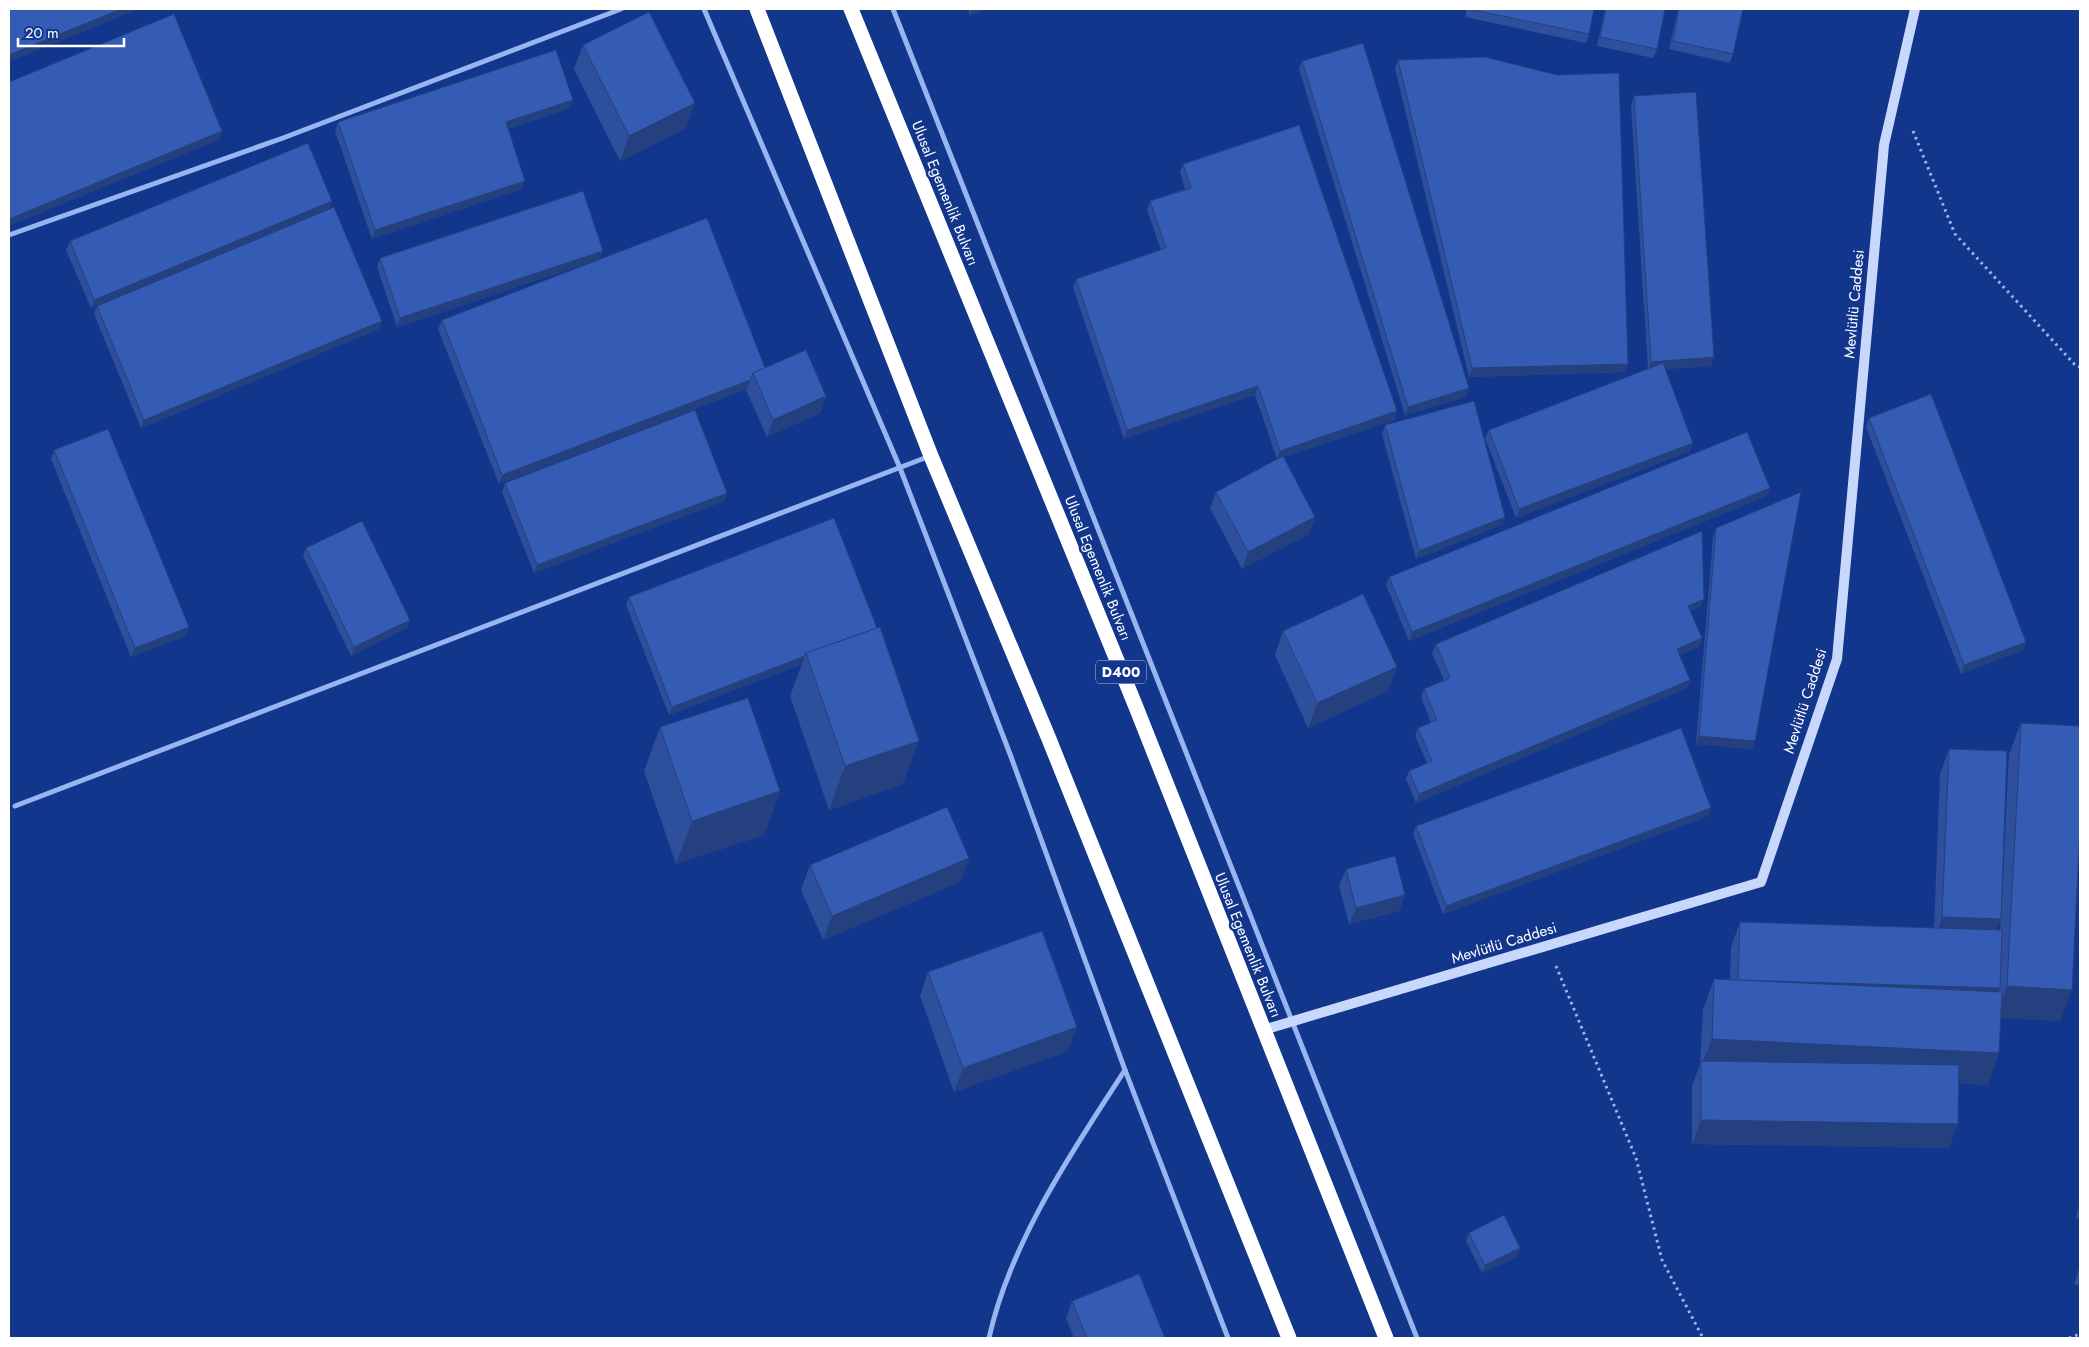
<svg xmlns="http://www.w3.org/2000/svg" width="2089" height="1347" font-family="Jost,sans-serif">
<rect width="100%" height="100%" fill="#12368c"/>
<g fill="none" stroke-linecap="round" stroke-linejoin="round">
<g stroke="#99b5f1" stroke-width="3" stroke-dasharray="2.5 4" stroke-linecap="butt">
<polyline points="1913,131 1955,234 2076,366 2080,367"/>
<polyline points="1556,966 1636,1158 1662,1260 1703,1338"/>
<polyline points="2069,1338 2080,1334"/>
</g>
<g stroke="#99b5f1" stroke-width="5">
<polyline points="704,9 900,468 1010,754 1125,1070 1228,1338"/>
<polyline points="893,9 1417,1338"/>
<polyline points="9,235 283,138 621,9"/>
<polyline points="15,806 930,456"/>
<path d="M989,1338C1010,1243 1072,1151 1125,1070"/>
</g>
<polyline stroke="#c8d7fc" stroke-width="10" points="1263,1030 1761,882 1837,659 1884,145 1915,9"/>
<g stroke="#fff" stroke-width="15">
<polyline points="757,9 931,456 1049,739 1289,1338"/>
<polyline points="851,9 1136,707 1386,1338"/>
</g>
</g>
<g fill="#2e4f9b" fill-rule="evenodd">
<polygon points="968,9 988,9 970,16"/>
<polygon points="1467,9 1594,9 1589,34 1586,43 1465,17"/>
<polygon points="1605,9 1665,9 1657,49 1653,58 1597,46"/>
<polygon points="1678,9 1743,9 1733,54 1730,63 1669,49"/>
<polygon points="583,45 686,128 620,161 574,69"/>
<polygon points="1398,60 1628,364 1625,372 1469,377 1395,68"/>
<polygon points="1302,61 1469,388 1466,397 1405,415 1299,69"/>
<polygon points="1634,96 1711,366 1665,369 1693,443 1690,451 1516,518 1485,438 1489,430 1648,369 1631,105"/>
<polygon points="569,108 508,129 522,189 372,239 335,131 338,122"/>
<polygon points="1183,164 1397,411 1394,420 1283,457 1315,517 1309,534 1242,569 1210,508 1216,492 1277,459 1255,395 1124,439 1073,287 1076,279 1161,250 1147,210 1150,201 1185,189 1180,172"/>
<polygon points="329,210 91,308 66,250 70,241"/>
<polygon points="380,258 600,259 397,327 377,267"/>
<polygon points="97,306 379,329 141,428 94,314"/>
<polygon points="442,320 765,368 826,396 820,413 767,437 746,390 747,389 499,484 438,329"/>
<polygon points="1869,418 2026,642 2023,650 1961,674 1866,427"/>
<polygon points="1385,425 1505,517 1502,525 1416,559 1382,434"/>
<polygon points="54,450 185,636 131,657 51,459"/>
<polygon points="505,483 727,493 724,501 534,573 502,492"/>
<polygon points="1767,496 1409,641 1386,585 1389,577"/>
<polygon points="834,518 903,784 829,810 790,696 802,664 669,715 626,605 629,597"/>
<polygon points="1716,528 1752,749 1696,744 1713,537"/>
<polygon points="306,548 407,628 351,656 303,556"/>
<polygon points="1701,607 1690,612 1702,638 1699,647 1679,655 1690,680 1687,688 1416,803 1406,779 1409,771 1427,763 1415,736 1418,728 1431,723 1421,697 1424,689 1444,680 1432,653 1436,644"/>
<polygon points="1283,631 1397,667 1388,691 1308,728 1275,655"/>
<path d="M2021,723L2060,1021L2001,1018L1988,1085L1958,1083L1949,1148L1692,1144V1086L1700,1064L1703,1010L1714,979H1730L1731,947L1740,922L1934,928L1940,774L1949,749L2001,917L2009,754ZM2001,919L2000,930H1996Z"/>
<polygon points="660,727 780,791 764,835 676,864 644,771"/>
<polygon points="1711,808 1708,816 1443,914 1413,834 1416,826"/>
<polygon points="969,858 960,882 823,940 801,890 810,865"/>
<polygon points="1346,869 1405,895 1399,911 1349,924 1339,886"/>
<polygon points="928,972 1068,1051 954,1092 920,996"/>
<polygon points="2080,1199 2080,1220 2076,1218"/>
<polygon points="1469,1233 1520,1248 1517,1257 1482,1273 1466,1241"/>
<polygon points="2080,1264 2080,1286 2074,1284"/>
<polygon points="1072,1301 1165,1338 1074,1338 1066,1318"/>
</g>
<g fill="#25407e">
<polygon points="121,9 139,9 9,62 9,55"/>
<polygon points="973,9 988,9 970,16"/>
<polygon points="573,100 569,108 502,131 506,122"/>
<polygon points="695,103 686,128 620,161 629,136"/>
<polygon points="222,131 219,140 9,226 9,219"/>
<polygon points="525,181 522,189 372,239 375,230"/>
<polygon points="332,201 329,210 91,308 94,300"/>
<polygon points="603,251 600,259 397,327 400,318"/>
<polygon points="382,321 379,329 141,428 144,420"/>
<polygon points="1714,357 1711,366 1648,370 1651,362"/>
<polygon points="1628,364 1625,372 1469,377 1472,368"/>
<polygon points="750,380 747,389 499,484 502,475"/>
<polygon points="1258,386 1255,395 1124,439 1127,430"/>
<polygon points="1469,388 1466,397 1405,415 1408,407"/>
<polygon points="826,396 820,413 767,437 773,420"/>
<polygon points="1397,411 1394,420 1277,459 1280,451"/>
<polygon points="1693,443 1690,451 1516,518 1519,509"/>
<polygon points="1770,488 1767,496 1409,641 1412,632"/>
<polygon points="727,493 724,501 534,573 537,565"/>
<polygon points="1315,517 1309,534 1242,569 1248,552"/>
<polygon points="1505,517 1502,525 1416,559 1419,551"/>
<polygon points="1704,599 1701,607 1685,614 1688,606"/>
<polygon points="410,620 407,628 351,656 354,647"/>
<polygon points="189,627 185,636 131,657 135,648"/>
<polygon points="1702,638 1699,647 1674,658 1677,649"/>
<polygon points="2026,642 2023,650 1961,674 1964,665"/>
<polygon points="805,656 802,664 669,715 672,707"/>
<polygon points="1397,667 1388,691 1308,728 1317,703"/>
<polygon points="1690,680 1687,688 1416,803 1419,794"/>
<polygon points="1699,736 1755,741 1752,749 1696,744"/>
<polygon points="919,741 903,784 829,810 845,766"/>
<polygon points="780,791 764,835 676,864 692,821"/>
<polygon points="1711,808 1708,816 1443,914 1446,906"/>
<polygon points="969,858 960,882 823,940 832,916"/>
<polygon points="1405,895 1399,911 1349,924 1356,908"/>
<polygon points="1942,917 2001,919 1992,943 1934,942"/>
<polygon points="1738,980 2000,988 1991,1013"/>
<polygon points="2007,986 2072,990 2060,1021 1995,1018"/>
<polygon points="1077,1027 1068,1051 954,1092 963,1068"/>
<polygon points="1712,1039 1999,1053 1988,1085 1701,1071 1701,1067"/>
<polygon points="1701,1120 1958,1124 1949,1148 1692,1144"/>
<polygon points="1520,1248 1517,1257 1482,1273 1485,1265"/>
</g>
<g fill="#355cb4" stroke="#25407e">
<polygon points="9,9 121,9 9,55"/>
<polygon points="1469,9 1594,9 1589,34"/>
<polygon points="1606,9 1665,9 1657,49 1600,37"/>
<polygon points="1679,9 1743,9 1733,54 1673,41"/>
<polygon points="649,12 695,103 629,136 583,45"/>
<polygon points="174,14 222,131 9,219 9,82"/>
<polygon points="1363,43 1469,388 1408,407 1302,61"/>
<polygon points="556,50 573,100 506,122 525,181 375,230 338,122"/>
<polygon points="1485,57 1557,75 1619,73 1628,364 1472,368 1398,60"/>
<polygon points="1696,92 1714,357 1651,362 1634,96"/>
<polygon points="1299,125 1397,411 1280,451 1258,386 1127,430 1076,279 1166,248 1150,201 1191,188 1183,164"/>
<polygon points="308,143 332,201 94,300 70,241"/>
<polygon points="583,191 603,251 400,318 380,258"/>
<polygon points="334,207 382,321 144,420 97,306"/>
<polygon points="707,218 765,368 753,373 750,380 502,475 442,320"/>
<polygon points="806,350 826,396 773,420 753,373"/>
<polygon points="1663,363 1693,443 1519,509 1489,430"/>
<polygon points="1931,394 2026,642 1964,665 1869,418"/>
<polygon points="1474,401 1505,517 1419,551 1385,425"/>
<polygon points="695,410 727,493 537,565 505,483"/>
<polygon points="108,429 189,627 135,648 54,450"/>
<polygon points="1747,432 1770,488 1412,632 1389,577"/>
<polygon points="1283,456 1315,517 1248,552 1216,492"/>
<polygon points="1801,492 1755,741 1699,736 1716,528"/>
<polygon points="834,518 877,628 806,653 805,656 672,707 629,597"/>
<polygon points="362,521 410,620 354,647 306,548"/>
<polygon points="1702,531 1704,599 1688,606 1702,638 1677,649 1690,680 1419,794 1409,771 1432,761 1418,728 1437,720 1424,689 1450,678 1436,644"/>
<polygon points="1363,594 1397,667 1317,703 1283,631"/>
<polygon points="880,627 919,741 845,766 806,653"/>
<polygon points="748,698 780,791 692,821 660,727"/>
<polygon points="2021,723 2080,726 2080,828 2072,990 2007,986"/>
<polygon points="1681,728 1711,808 1446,906 1416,826"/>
<polygon points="1949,749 2007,751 2001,919 1942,917"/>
<polygon points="947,807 969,858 832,916 810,865"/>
<polygon points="1395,856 1405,895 1356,908 1346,869"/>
<polygon points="1740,922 2002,930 2000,988 1738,980"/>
<polygon points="1042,931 1077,1027 963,1068 928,972"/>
<polygon points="1714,979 2002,992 1999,1053 1712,1039"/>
<polygon points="1701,1061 1959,1065 1958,1124 1701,1120"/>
<polygon points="1504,1215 1520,1248 1485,1265 1469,1233"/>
<polygon points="2080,1265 2080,1276 2077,1275"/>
<polygon points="1139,1274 1165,1338 1087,1338 1072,1301"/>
</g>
<g text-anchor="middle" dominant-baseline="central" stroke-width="5" stroke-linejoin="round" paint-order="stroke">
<rect fill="#12368c" stroke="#b8c3dc" stroke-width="1" x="1096" y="660.5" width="50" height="23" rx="4"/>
<g font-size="14" font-weight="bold" fill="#fff">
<text x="1121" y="672">D400</text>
</g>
<g font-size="15" fill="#fff" stroke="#12368c">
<text transform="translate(945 193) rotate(68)">Ulusal Egemenlik Bulvarı</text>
<text transform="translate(1854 304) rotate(-85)">Mevlütlü Caddesi</text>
<text transform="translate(1098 568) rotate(68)">Ulusal Egemenlik Bulvarı</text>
<text transform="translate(1805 701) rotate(-72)">Mevlütlü Caddesi</text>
<text transform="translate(1504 943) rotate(-17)">Mevlütlü Caddesi</text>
<text transform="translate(1248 945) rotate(68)">Ulusal Egemenlik Bulvarı</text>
</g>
</g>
<rect width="2089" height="1347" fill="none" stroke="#ffffff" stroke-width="20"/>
<path d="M18 38v8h106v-8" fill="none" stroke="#ffffff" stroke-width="2.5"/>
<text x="25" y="38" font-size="15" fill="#ffffff" stroke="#12368c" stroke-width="4" paint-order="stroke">20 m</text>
</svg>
